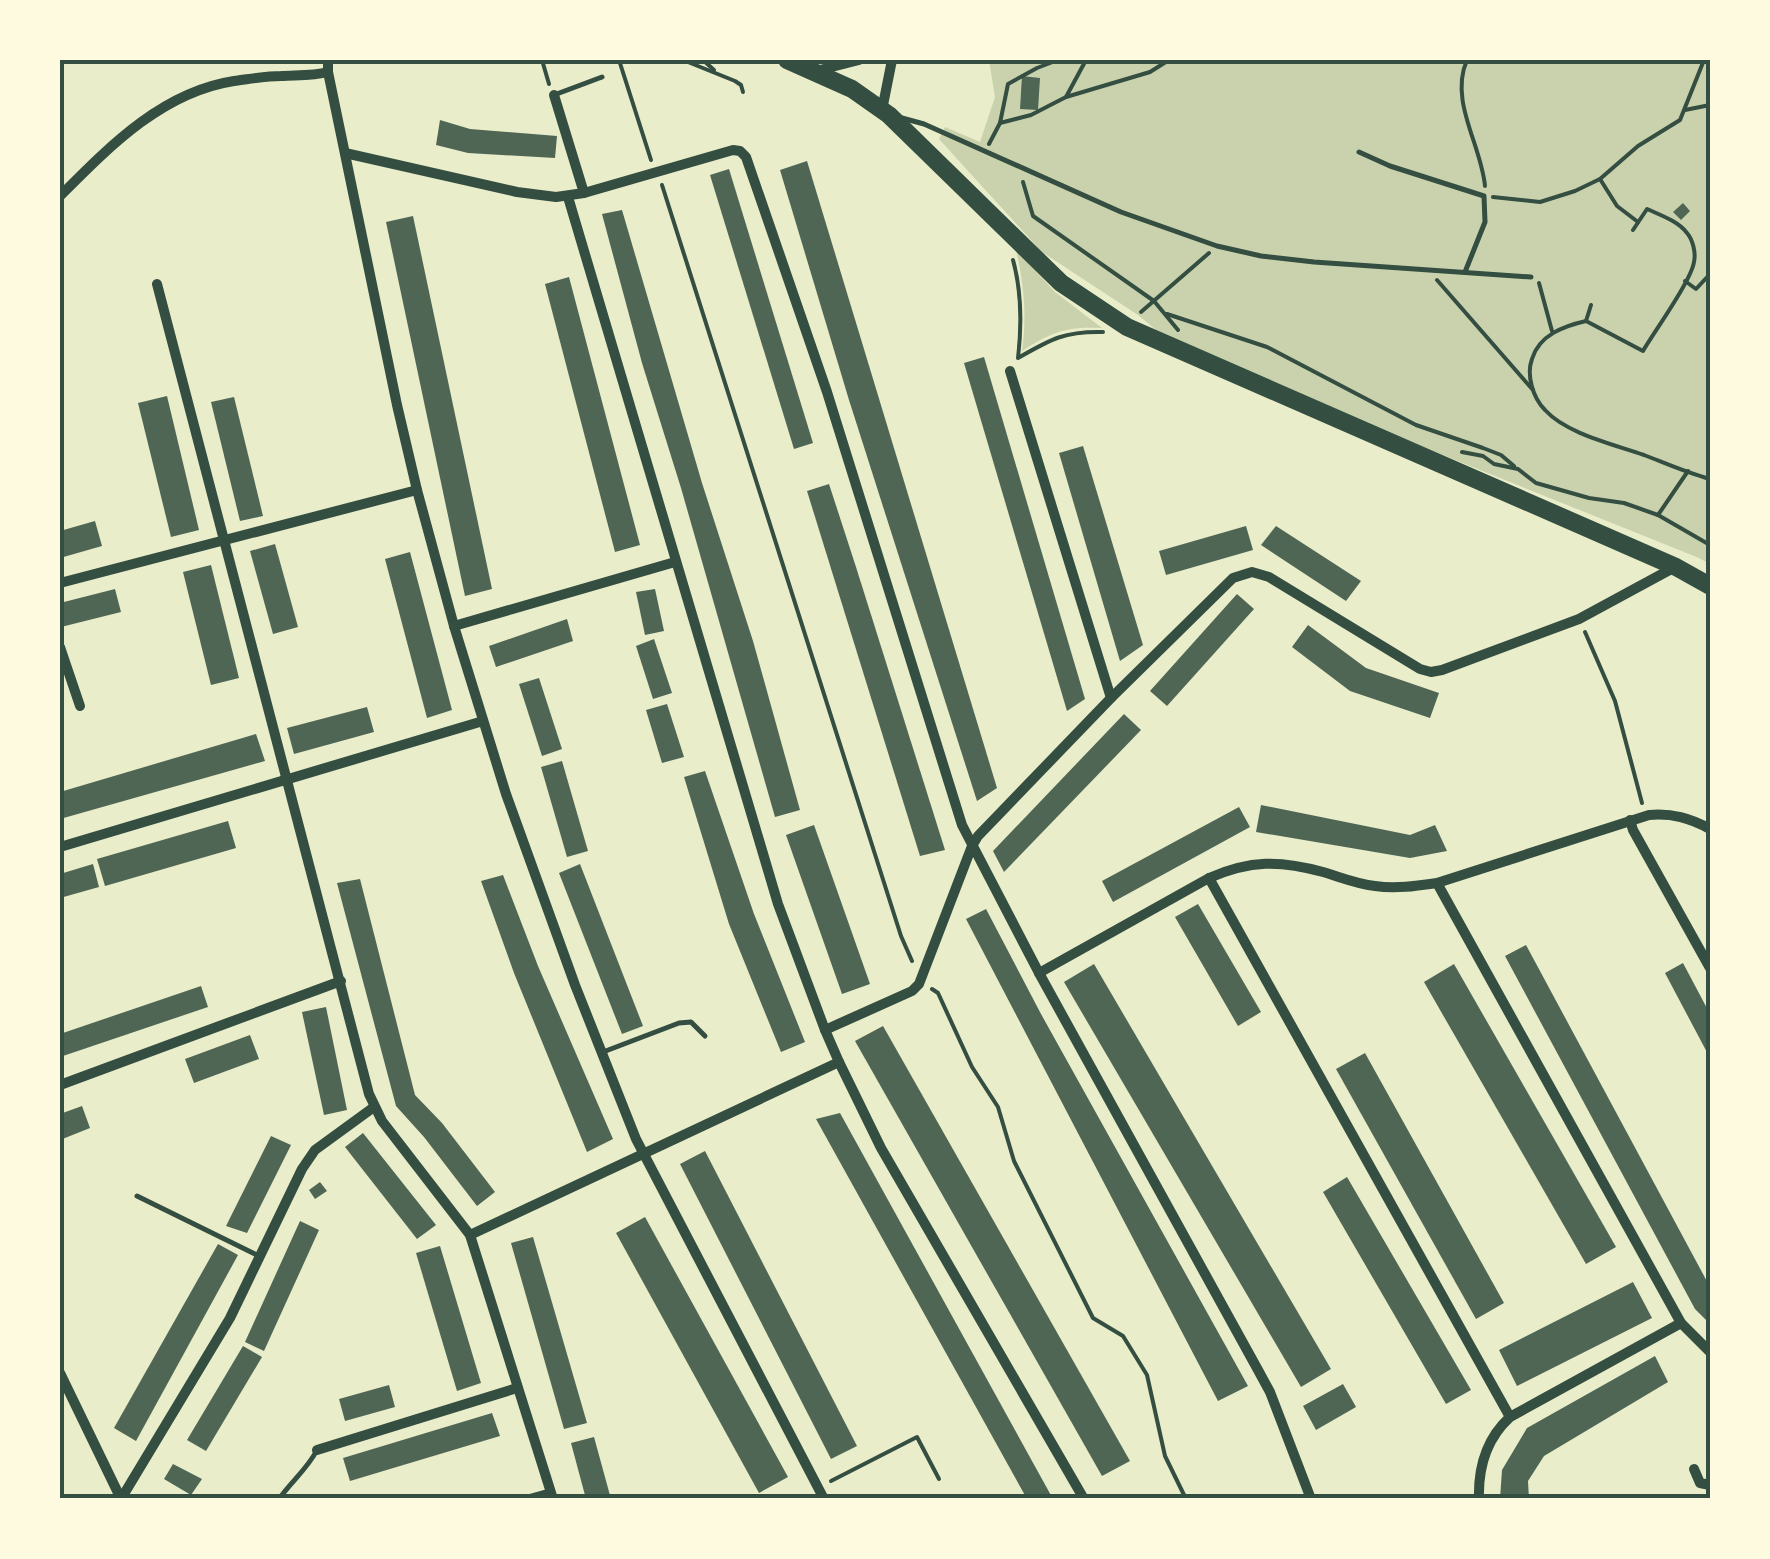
<svg xmlns="http://www.w3.org/2000/svg" width="1770" height="1559" font-family="'PT Sans',sans-serif">
<rect width="100%" height="100%" fill="#e9edc9"/>
<g fill="#cad2ad">
<polygon points="989,60 1710,60 1710,564 1699,558 1199,357 1162,335 1138,315 1042,252 939,139 945,127 980,142 995,97"/>
<path d="M1016,250L1055,292L1102,328C1067,326 1051,332 1022,351C1027,316 1024,284 1016,250Z"/>
</g>
<g fill="#4f6655">
<polygon points="1022,76 1040,78 1038,110 1020,109"/>
<polygon points="440,120 470,129 557,136 555,158 468,153 436,145"/>
<polygon points="807,161 997,788 977,801 849,400 780,170"/>
<polygon points="729,169 813,443 794,449 710,175"/>
<polygon points="1683,203 1690,211 1681,220 1673,212"/>
<polygon points="622,210 702,483 753,641 800,810 775,817 681,488 642,363 602,214"/>
<polygon points="413,216 492,589 465,596 386,222"/>
<polygon points="569,277 640,545 615,552 545,284"/>
<polygon points="984,357 1085,699 1067,711 964,363"/>
<polygon points="167,396 199,530 171,537 138,403"/>
<polygon points="234,397 263,516 240,521 211,402"/>
<polygon points="1083,446 1143,645 1120,661 1059,453"/>
<polygon points="829,484 856,567 945,850 920,856 807,491"/>
<polygon points="95,521 102,546 60,558 60,531"/>
<polygon points="1246,526 1253,550 1166,575 1159,551"/>
<polygon points="1276,526 1361,581 1346,601 1261,545"/>
<polygon points="275,544 298,627 273,634 250,551"/>
<polygon points="410,552 452,710 427,718 385,559"/>
<polygon points="211,565 239,678 211,685 183,572"/>
<polygon points="115,589 121,612 61,627 60,603"/>
<polygon points="655,589 664,631 645,635 636,592"/>
<polygon points="1237,594 1254,609 1167,706 1150,691"/>
<polygon points="567,619 573,641 496,667 489,646"/>
<polygon points="1308,625 1366,668 1439,693 1430,718 1350,691 1292,647"/>
<polygon points="654,639 672,693 653,699 636,646"/>
<polygon points="539,678 562,749 542,756 519,684"/>
<polygon points="667,704 684,757 662,763 646,710"/>
<polygon points="367,707 374,732 294,754 287,728"/>
<polygon points="1124,714 1141,730 1004,872 993,851"/>
<polygon points="256,734 265,761 60,819 60,792"/>
<polygon points="562,761 588,851 567,857 541,767"/>
<polygon points="705,771 754,914 805,1042 781,1052 729,924 684,777"/>
<polygon points="1261,805 1410,835 1435,825 1447,851 1410,858 1256,832"/>
<polygon points="1239,807 1250,827 1113,902 1102,881"/>
<polygon points="228,821 236,848 105,886 97,859"/>
<polygon points="814,825 870,984 842,994 786,835"/>
<polygon points="93,864 99,887 60,898 60,874"/>
<polygon points="580,864 643,1026 622,1034 559,873"/>
<polygon points="503,875 538,966 613,1139 587,1152 514,973 481,881"/>
<polygon points="360,879 415,1095 442,1123 495,1192 477,1206 424,1137 396,1106 337,883"/>
<polygon points="1198,904 1261,1012 1238,1026 1175,917"/>
<polygon points="986,909 1041,1014 1248,1386 1218,1401 966,919"/>
<polygon points="1526,945 1710,1287 1710,1324 1695,1309 1505,956"/>
<polygon points="1683,963 1710,1014 1710,1058 1665,973"/>
<polygon points="1094,964 1331,1369 1301,1387 1064,982"/>
<polygon points="1454,964 1616,1247 1586,1264 1424,982"/>
<polygon points="201,986 208,1007 60,1057 60,1034"/>
<polygon points="326,1007 347,1110 324,1115 302,1012"/>
<polygon points="883,1026 1130,1461 1102,1476 855,1041"/>
<polygon points="250,1035 259,1059 194,1083 185,1059"/>
<polygon points="1365,1053 1504,1303 1476,1319 1336,1069"/>
<polygon points="82,1106 90,1128 60,1140 60,1114"/>
<polygon points="840,1113 1053,1499 1027,1499 816,1119"/>
<polygon points="363,1133 436,1225 417,1239 345,1147"/>
<polygon points="271,1136 291,1145 247,1233 226,1226"/>
<polygon points="705,1151 857,1446 831,1459 680,1164"/>
<polygon points="1347,1177 1471,1390 1446,1404 1323,1192"/>
<polygon points="320,1182 327,1191 315,1199 309,1190"/>
<polygon points="645,1217 788,1477 759,1493 616,1233"/>
<polygon points="300,1221 319,1230 264,1351 245,1342"/>
<polygon points="533,1237 587,1423 564,1429 511,1243"/>
<polygon points="218,1244 238,1255 136,1441 114,1428"/>
<polygon points="440,1246 481,1383 457,1391 416,1253"/>
<polygon points="1633,1282 1652,1318 1517,1386 1499,1350"/>
<polygon points="243,1346 262,1357 206,1451 187,1440"/>
<polygon points="1655,1356 1668,1382 1544,1456 1528,1481 1529,1499 1500,1499 1502,1470 1527,1428"/>
<polygon points="1343,1384 1356,1407 1316,1430 1303,1406"/>
<polygon points="389,1385 395,1407 345,1421 339,1399"/>
<polygon points="492,1413 500,1436 350,1481 343,1458"/>
<polygon points="594,1437 611,1499 586,1499 571,1443"/>
<polygon points="173,1464 202,1479 191,1495 164,1479"/>
</g>
<g fill="none" stroke-linecap="round" stroke-linejoin="round">
<g stroke="#344e41" stroke-width="4">
<polyline points="542,60 549,84"/>
<polyline points="619,60 651,160"/>
<polyline points="683,60 735,81 741,85 743,92"/>
<polyline points="703,60 714,70"/>
<path d="M1467,60C1449,101 1481,144 1485,186"/>
<polyline points="1066,97 1086,60"/>
<polyline points="1685,110 1710,105"/>
<polyline points="1000,123 1031,115 1066,97 1150,72 1169,60"/>
<polyline points="989,144 1000,123 1008,84 1037,68 1058,60"/>
<polyline points="1600,179 1617,206 1638,222"/>
<polyline points="1023,182 1033,216 1154,301 1178,330"/>
<polyline points="662,185 901,936 912,961"/>
<polyline points="1493,197 1540,202 1575,191 1600,179 1638,146 1680,120 1704,60"/>
<path d="M1013,260C1022,293 1022,324 1018,358C1051,339 1065,331 1103,332"/>
<polyline points="1437,280 1533,390"/>
<polyline points="1685,281 1696,289 1710,274"/>
<polyline points="1539,283 1552,331"/>
<path d="M1591,305L1586,321L1643,351C1654,332 1691,281 1694,262C1696,253 1693,240 1687,233C1678,221 1660,215 1647,209L1633,230"/>
<polyline points="1141,312 1209,253"/>
<polyline points="1167,314 1267,347 1416,425 1483,448 1501,455 1514,466"/>
<path d="M1586,321C1564,326 1539,335 1532,359C1526,375 1533,398 1545,410C1567,434 1613,444 1644,455C1665,463 1687,473 1710,479"/>
<polyline points="1462,452 1483,456 1494,464 1518,469 1536,483 1589,498 1624,503 1658,515 1710,545"/>
<polyline points="1658,515 1688,471"/>
<polyline points="1585,632 1615,701 1642,803"/>
<polyline points="932,989 938,993 972,1067 998,1107 1014,1161 1093,1318 1123,1336 1147,1375 1165,1456 1186,1499"/>
<polyline points="831,1481 917,1437 939,1479"/>
</g>
<g stroke="#344e41" stroke-width="5">
<polyline points="554,95 602,77"/>
<polyline points="902,118 924,124 1121,212 1217,246 1261,256 1314,262 1531,277"/>
<polyline points="1359,152 1390,166 1484,196 1485,222 1465,272"/>
<polyline points="603,1052 679,1023 691,1022 705,1036"/>
<polyline points="137,1196 257,1255"/>
<path d="M279,1499C291,1482 308,1468 317,1450"/>
<polyline points="521,1499 550,1491"/>
</g>
<g stroke="#344e41" stroke-width="10">
<polyline points="328,60 328,72 397,405 417,490 454,626 506,794 575,985 636,1139 824,1499"/>
<polyline points="816,71 859,60"/>
<polyline points="554,95 584,193"/>
<polyline points="882,110 892,60"/>
<polyline points="345,153 517,192 556,197 584,193 733,150 740,151 746,157 827,392 962,825 1039,973 1258,1370 1270,1392 1311,1499"/>
<path d="M60,196C109,147 162,92 234,81C250,79 266,76 281,76C297,75 313,76 328,72"/>
<polyline points="568,197 778,904 825,1030 839,1062 881,1148 1084,1499"/>
<polyline points="157,284 369,1094 382,1121 470,1235 553,1499"/>
<polyline points="1010,371 1111,698"/>
<polyline points="60,583 417,490"/>
<polyline points="454,626 675,562"/>
<polyline points="60,647 80,706"/>
<polyline points="1630,820 1633,830 1710,968"/>
<polyline points="60,847 483,721"/>
<polyline points="1209,878 1510,1417"/>
<polyline points="1437,883 1681,1323 1710,1352"/>
<path d="M1039,973L1209,878C1250,860 1280,860 1323,872C1340,877 1357,884 1375,886C1396,889 1416,886 1437,883L1649,815C1672,813 1690,818 1710,829"/>
<polyline points="825,1030 912,991 919,984 972,846 978,836 1111,698 1233,578 1252,572 1269,577 1420,669 1431,672 1442,670 1579,619 1675,567"/>
<polyline points="60,1085 341,981"/>
<polyline points="470,1235 839,1062"/>
<polyline points="60,1373 121,1499"/>
<polyline points="317,1450 517,1388"/>
<polyline points="1694,1469 1700,1483 1710,1485"/>
<polyline points="121,1499 230,1318 302,1169 315,1150 374,1107"/>
<path d="M1479,1499C1478,1467 1486,1439 1510,1417L1681,1323"/>
</g>
<polyline stroke="#344e41" stroke-width="18" points="787,60 852,89 889,115 1061,283 1127,327 1676,567 1710,586"/>
</g>
<rect width="1770" height="1559" fill="none" stroke="#fefae0" stroke-width="125"/>
<rect x="62" y="62" width="1646" height="1434" fill="none" stroke="#344e41" stroke-width="4"/>
</svg>
